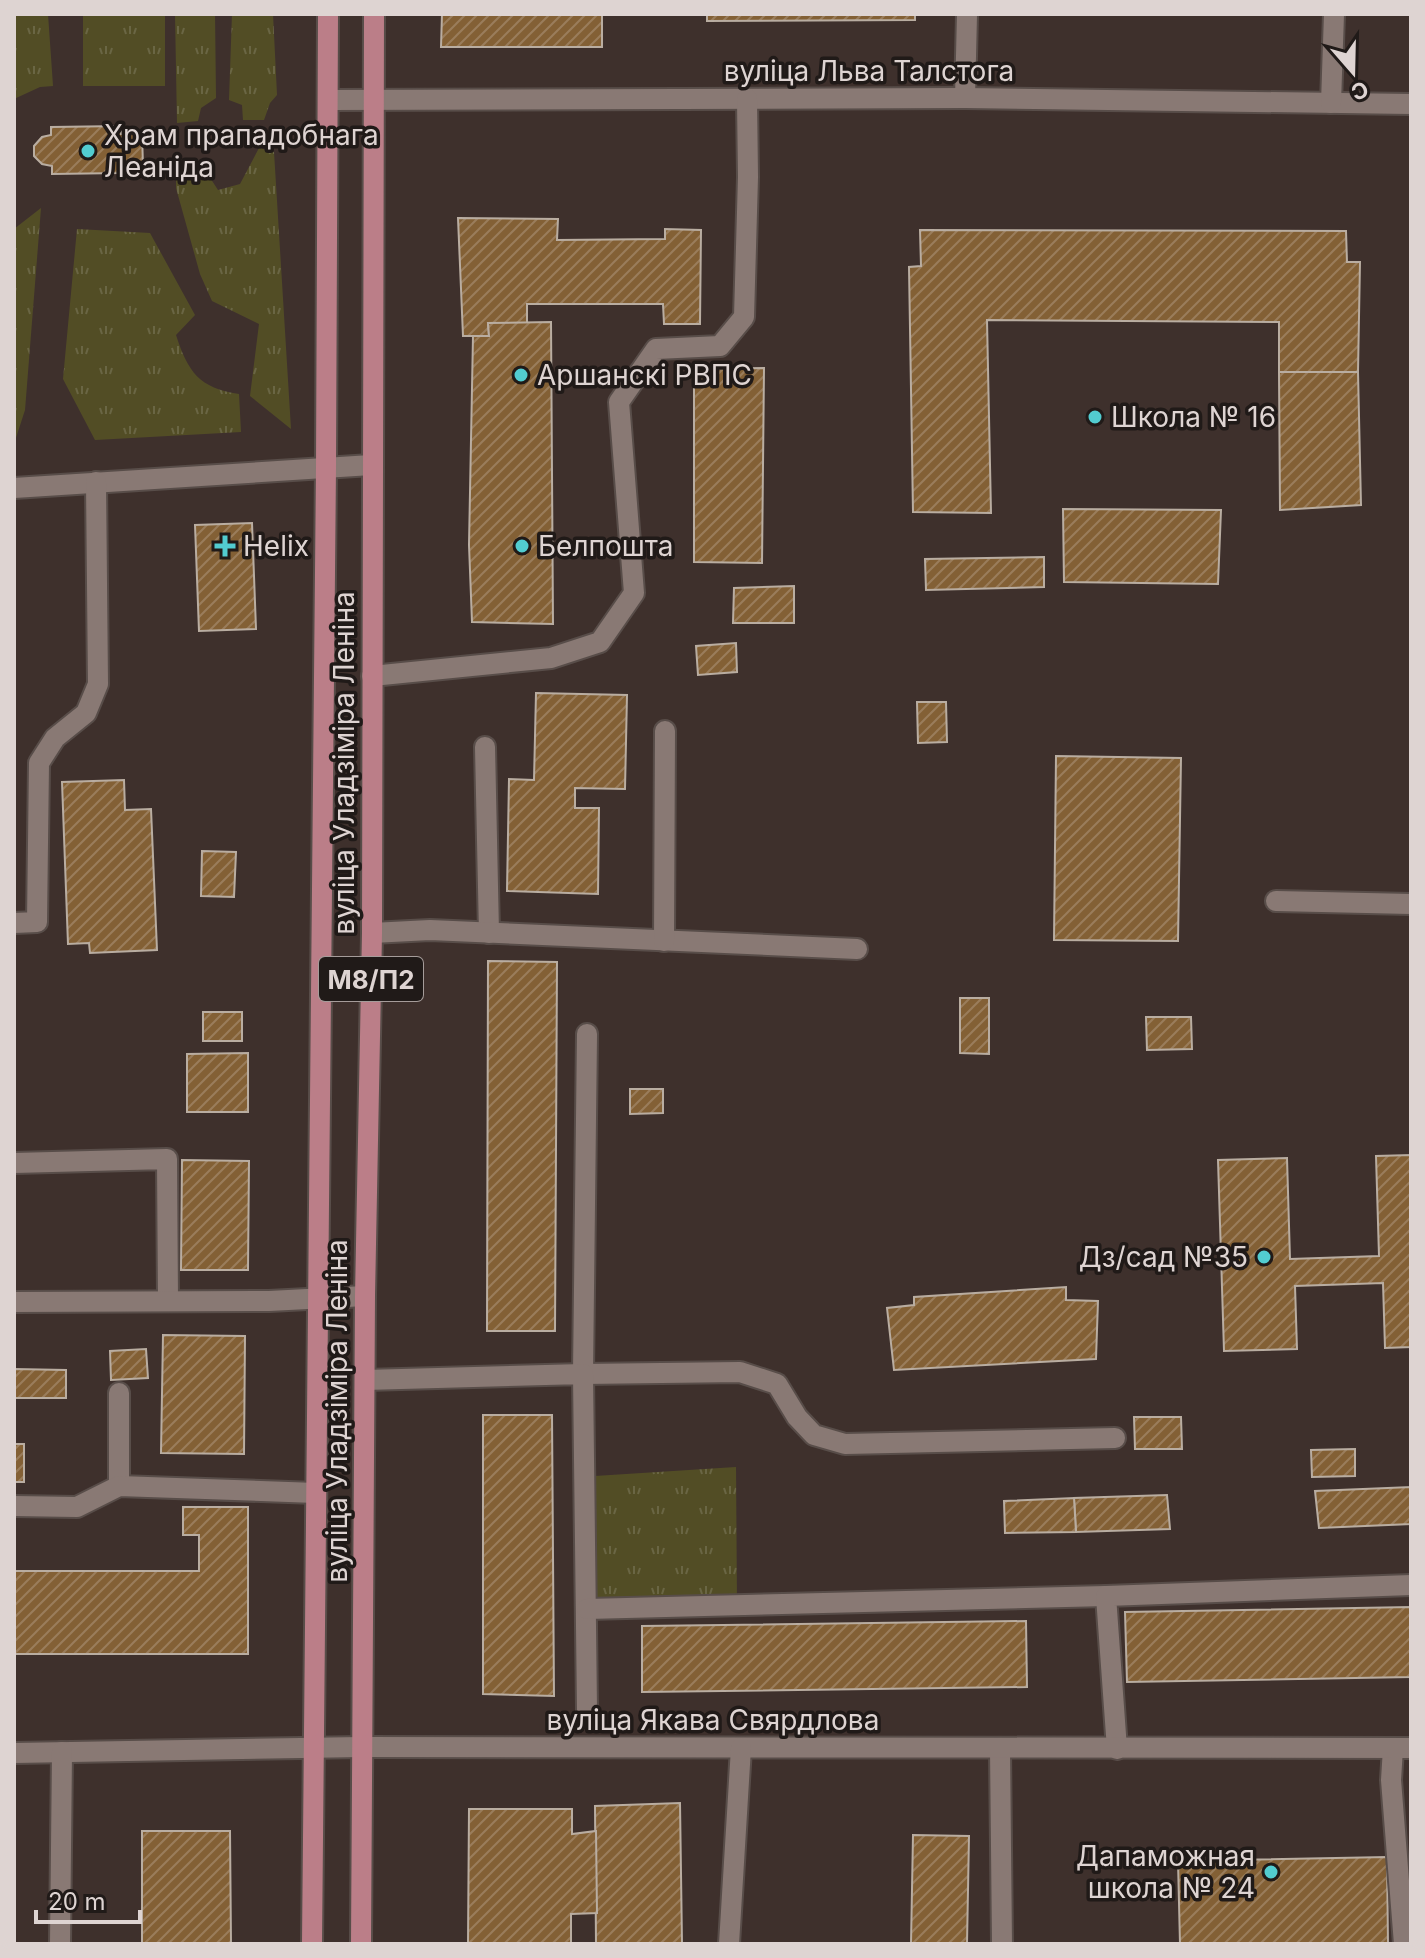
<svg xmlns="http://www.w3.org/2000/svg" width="1425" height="1958" font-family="Inter,sans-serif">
<defs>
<pattern id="grass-tufts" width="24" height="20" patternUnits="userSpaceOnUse" patternTransform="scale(2)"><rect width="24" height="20" fill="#524d25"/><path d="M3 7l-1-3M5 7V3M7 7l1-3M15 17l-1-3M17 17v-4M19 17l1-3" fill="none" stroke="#6a6644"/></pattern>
<pattern id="building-hatch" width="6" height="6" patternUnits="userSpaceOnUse" patternTransform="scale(2)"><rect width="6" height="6" fill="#836035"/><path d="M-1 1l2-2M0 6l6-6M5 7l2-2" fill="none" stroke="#9a7d5b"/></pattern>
</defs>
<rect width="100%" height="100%" fill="#3e302c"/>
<g fill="url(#grass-tufts)">
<polygon points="14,14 48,14 53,86 40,87 14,99"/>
<rect x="83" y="14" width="82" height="72"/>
<polygon points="175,14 215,14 216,98 201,108 198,121 177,123"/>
<polygon points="232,14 273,14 277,95 270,103 264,120 243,120 242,105 229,100"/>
<polygon points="259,148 274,152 291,429 250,396 259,324 212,301 200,274 176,188 176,178 205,170 218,190 240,184"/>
<polygon points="41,208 25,410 14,444 14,229"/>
<path d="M77,229L150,233L195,315L176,335C188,372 199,388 239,394L241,432L95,440L63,379Z"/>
<polygon points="736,1467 737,1605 593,1609 595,1476"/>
</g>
<g fill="url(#building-hatch)" stroke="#b9ada1" stroke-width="2">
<polygon points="442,14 602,14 602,47 441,47"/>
<polygon points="707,14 915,14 915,20 707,21"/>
<polygon points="121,126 121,134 142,134 143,166 122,166 121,173 52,174 52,166 42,164 34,156 34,146 42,137 51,135 51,127"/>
<polygon points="458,218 558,219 557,240 665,239 665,229 701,230 700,324 664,324 663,304 527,304 527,323 488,323 489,336 463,336"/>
<polygon points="920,230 1346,231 1347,262 1360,262 1358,372 1279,372 1279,322 987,320 991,513 913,512 909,267 921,266"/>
<polygon points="551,322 553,624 472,622 469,545 473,336 489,336 488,323"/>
<polygon points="764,368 762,563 694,562 694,369"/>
<polygon points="1279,372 1358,372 1361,505 1280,510"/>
<polygon points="1063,509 1221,510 1218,584 1064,582"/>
<polygon points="252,523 256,629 199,631 195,525"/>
<polygon points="1044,557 1044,587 926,590 925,559"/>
<polygon points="794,586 794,623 733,623 734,588"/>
<polygon points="736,643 737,672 698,675 696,646"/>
<polygon points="536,693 627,695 625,789 575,788 575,808 599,808 598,894 507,891 509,779 534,780"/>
<polygon points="917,702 946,702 947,742 918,743"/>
<polygon points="1056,756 1181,758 1178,941 1054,940"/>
<polygon points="124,780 125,810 151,809 157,950 90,953 89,943 68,944 62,782"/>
<polygon points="202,851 236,852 234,897 201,896"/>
<polygon points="488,961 557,962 555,1331 487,1331"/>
<polygon points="960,998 989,998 989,1054 960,1053"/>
<rect x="203" y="1012" width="39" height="29"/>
<polygon points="1146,1017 1191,1017 1192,1049 1147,1050"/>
<polygon points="248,1053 248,1112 187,1112 187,1054"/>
<polygon points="630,1089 663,1089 663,1113 630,1114"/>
<polygon points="1411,1155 1411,1347 1385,1348 1383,1283 1295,1286 1297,1349 1224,1351 1218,1160 1287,1158 1290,1259 1379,1256 1376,1156"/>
<polygon points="182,1160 249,1161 248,1270 181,1270"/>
<polygon points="1066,1287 1066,1300 1098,1301 1096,1359 894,1370 887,1308 914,1305 914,1297"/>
<polygon points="163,1335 245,1336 244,1454 161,1453"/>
<polygon points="146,1349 148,1378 111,1380 110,1351"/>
<polygon points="14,1369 66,1370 66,1398 14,1398"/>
<polygon points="483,1415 552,1415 554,1696 483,1694"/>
<polygon points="1134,1417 1181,1417 1182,1449 1135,1449"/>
<rect x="14" y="1444" width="10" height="38"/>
<polygon points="1355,1449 1355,1476 1312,1477 1311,1450"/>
<polygon points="1411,1487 1411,1524 1319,1528 1315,1491"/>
<polygon points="1167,1495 1170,1529 1076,1532 1074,1498"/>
<polygon points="1074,1498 1076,1532 1005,1533 1004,1501"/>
<polygon points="183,1507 248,1507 248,1654 14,1654 14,1571 199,1571 199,1535 183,1535"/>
<polygon points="1411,1607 1411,1677 1127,1682 1125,1612"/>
<polygon points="1026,1621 1027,1687 642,1692 642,1626"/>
<polygon points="680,1803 682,1944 596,1944 595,1806"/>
<polygon points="469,1809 572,1809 572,1834 596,1831 597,1913 571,1914 571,1944 468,1944"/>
<polygon points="142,1831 230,1831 231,1944 142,1944"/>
<polygon points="913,1835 969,1836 967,1944 911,1944"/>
<polygon points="1387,1857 1388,1944 1180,1944 1178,1861"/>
</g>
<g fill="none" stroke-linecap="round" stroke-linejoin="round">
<g stroke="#584d49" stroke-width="24">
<g id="minor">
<polyline points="965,98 967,14"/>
<polyline points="328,100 965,98 1411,104"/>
<polyline points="1331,103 1334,14"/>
<polyline points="14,488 371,465"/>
<polyline points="372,676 551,658 600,642 634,593 619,402 656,349 720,346 744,317 748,177 747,99"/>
<polyline points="485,747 489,933"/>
<polyline points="1276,901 1411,904"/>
<polyline points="14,923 37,922 39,763 55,738 86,713 98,684 96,482"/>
<polyline points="372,933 430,930 857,949"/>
<polyline points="664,941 665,731"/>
<polyline points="587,1034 583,1374 740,1372 777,1384 797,1417 814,1435 845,1444 1115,1438"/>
<polyline points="14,1163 167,1159 168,1300"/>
<polyline points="14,1302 269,1301 365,1296"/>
<polyline points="365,1380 583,1374 587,1710"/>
<polyline points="119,1393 119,1486"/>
<polyline points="14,1506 77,1507 119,1486 316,1493"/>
<polyline points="587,1609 1106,1596"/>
<polyline points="1393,1748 1391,1780 1404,1944"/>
<polyline points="1000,1749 1002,1944"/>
<polyline points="1117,1749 1106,1596 1411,1585"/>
<polyline points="14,1753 362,1747 1411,1748"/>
<polyline points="60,1944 62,1752"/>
<polyline points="729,1944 741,1748"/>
</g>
</g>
<g stroke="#584d49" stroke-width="24">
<g id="major">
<polyline points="312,1944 326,467 328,14"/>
<polyline points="361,1944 365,1296 372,933 374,14"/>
</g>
</g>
<use href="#minor" stroke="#897974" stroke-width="20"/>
<use href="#major" stroke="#bb7e88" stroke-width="20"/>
</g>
<g fill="#52ccd0" stroke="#201a18" stroke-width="3">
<circle cx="88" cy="151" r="8"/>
<circle cx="521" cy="375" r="8"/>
<circle cx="1095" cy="417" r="8"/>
<path d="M221 534h8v8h8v8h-8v8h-8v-8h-8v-8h8z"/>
<circle cx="522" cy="546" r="8"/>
<circle cx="1264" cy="1257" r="8"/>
<circle cx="1271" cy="1872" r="8"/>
</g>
<g text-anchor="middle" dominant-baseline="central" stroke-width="7" stroke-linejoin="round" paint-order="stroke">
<rect fill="#201a18" stroke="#a59c9a" stroke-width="2" x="319" y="957" width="104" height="44" rx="6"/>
<g font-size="26" font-weight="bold" fill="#ded4d2">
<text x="371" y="979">М8/П2</text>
</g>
<g font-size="28" fill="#ded4d2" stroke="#201a18">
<text x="869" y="71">вуліца Льва Талстога</text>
<text transform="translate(344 763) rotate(-90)">вуліца Уладзіміра Леніна</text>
<text transform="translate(337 1411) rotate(-90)">вуліца Уладзіміра Леніна</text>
<text x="713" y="1720">вуліца Якава Свярдлова</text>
</g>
<g font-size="28" fill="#ded4d2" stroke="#201a18" text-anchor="start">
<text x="104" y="135">Храм прападобнага<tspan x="104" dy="32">Леаніда</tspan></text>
<text x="537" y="375">Аршанскі РВПС</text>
<text x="1111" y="417">Школа № 16</text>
<text x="243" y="546">Helix</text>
<text x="538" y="546">Белпошта</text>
<text x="1248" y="1257" text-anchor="end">Дз/сад №35</text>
<text x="1255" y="1856" text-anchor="end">Дапаможная<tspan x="1255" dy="32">школа № 24</tspan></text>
</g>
</g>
<rect width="1425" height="1958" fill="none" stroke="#ded4d2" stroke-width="32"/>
<g transform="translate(1353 72) rotate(160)" stroke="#201a18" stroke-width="6" paint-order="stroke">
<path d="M0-6L14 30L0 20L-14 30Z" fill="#ded4d2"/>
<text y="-12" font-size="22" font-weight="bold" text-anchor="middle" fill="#ded4d2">С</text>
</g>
<path d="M36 1910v12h104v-12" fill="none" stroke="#ded4d2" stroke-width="4"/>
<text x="48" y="1910" font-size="24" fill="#ded4d2" stroke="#201a18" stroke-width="6" paint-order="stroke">20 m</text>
</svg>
